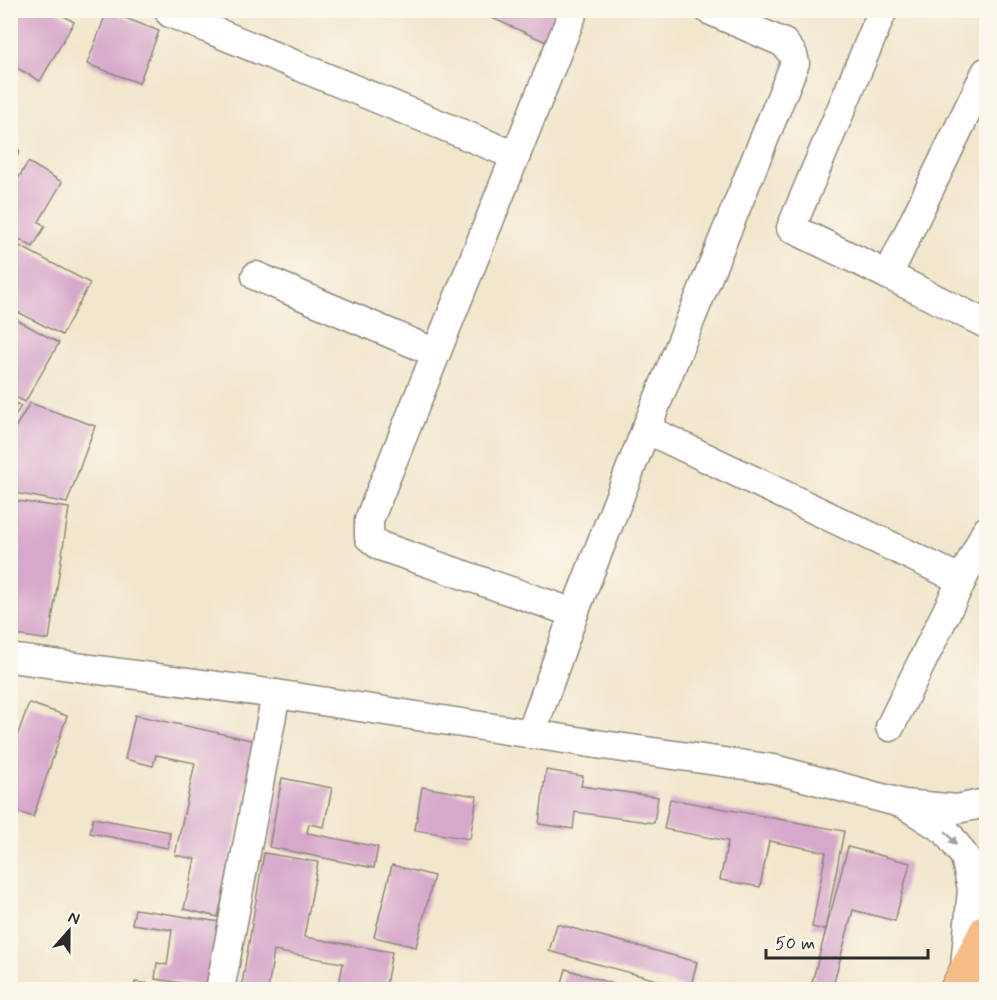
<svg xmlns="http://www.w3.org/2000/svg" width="997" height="1000" font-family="Mynerve,sans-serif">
<rect width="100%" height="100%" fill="#fbf7ec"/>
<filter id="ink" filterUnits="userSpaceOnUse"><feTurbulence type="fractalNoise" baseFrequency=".0167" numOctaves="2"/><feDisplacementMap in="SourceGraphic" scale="12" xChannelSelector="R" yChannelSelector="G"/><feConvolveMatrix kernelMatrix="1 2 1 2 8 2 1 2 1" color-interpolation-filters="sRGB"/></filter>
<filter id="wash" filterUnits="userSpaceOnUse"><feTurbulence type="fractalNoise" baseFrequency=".008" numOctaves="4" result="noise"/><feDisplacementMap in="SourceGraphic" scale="24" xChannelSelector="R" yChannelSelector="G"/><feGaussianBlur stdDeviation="1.35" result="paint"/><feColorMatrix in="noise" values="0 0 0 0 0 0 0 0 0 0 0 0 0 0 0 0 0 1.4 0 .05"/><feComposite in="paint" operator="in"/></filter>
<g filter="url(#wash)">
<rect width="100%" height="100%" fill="#f2e6cc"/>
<g id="blocks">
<g fill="#d7a8cb">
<polygon points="10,10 54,10 74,22 40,81 10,64"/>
<polygon points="474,10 560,10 546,42"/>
<polygon points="107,11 159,31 139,83 87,64"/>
<polygon points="10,146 20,151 10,167"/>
<polygon points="28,162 62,182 39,222 45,226 33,247 10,234 10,192"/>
<polygon points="10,241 90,283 62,335 10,308"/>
<polygon points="10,316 59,343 25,402 10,394"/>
<polygon points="10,400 21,406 10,425"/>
<polygon points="30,403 95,426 67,503 10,492 10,436"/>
<polygon points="10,500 69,508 49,640 10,634"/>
<polygon points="29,703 67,716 33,817 10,809 10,756"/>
<polygon points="135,715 256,741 218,917 184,909 195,859 175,855 195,763 156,755 153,766 125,759"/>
<polygon points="546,770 583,776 581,786 658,797 654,823 575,812 573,829 539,824"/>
<polygon points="282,778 332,788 324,827 309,824 307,833 378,847 374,868 269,847"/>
<polygon points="422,787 477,796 470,839 415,830"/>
<polygon points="670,799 844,831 825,930 812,927 826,852 769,841 760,887 720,880 728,841 664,829"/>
<polygon points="93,818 170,832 168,848 90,833"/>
<polygon points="848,847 910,863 895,921 853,910 832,990 810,990"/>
<polygon points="264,853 318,862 304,937 392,952 385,990 338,990 343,963 274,951 268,990 241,990"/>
<polygon points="392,865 434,876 416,947 374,937"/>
<polygon points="135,909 220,922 210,987 155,979 157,963 167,965 172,930 132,924"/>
<polygon points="557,924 697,962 690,989 549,951"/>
<polygon points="566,969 616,985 615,990 560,990"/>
<polygon points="135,982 184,988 183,990 134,990"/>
</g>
</g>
</g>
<g filter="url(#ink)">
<use href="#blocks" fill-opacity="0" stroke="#8e887c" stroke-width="1.5"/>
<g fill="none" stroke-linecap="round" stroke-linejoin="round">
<g stroke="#8e887c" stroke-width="31">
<g id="minor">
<polyline points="574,10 369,520 369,537 380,546 574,613"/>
<polyline points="883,10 791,228 888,275 986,72"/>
<polyline points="170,13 516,156"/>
<polyline points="888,275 986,324"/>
<polyline points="256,276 436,353"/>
<polyline points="646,429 795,63 793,55 784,43 709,10"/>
<polyline points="10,658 276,694 603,745 774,769 904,804 957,809 986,803"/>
<polyline points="890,727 986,531"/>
<polyline points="531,734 574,613 646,429 962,580"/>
<polyline points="908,807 946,831 965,857 972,889 965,967"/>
<polyline points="220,990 276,694"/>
</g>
</g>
<g stroke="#8e887c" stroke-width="35">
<polyline id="highway" points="956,990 986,931"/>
</g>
<use href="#minor" stroke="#fff" stroke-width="28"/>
<use href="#highway" stroke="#f6be87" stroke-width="33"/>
</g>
<defs><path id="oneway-solid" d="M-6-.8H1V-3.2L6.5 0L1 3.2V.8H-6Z" transform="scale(1.5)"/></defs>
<use fill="#a0a0a0" href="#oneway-solid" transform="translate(951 838) rotate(52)"/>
</g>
<rect width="997" height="1000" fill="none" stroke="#fbf7ec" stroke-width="36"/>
<g transform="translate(69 931) rotate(21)" stroke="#fbf7ec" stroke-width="4.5" paint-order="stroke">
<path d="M0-4.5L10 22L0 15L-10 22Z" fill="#2b2b2b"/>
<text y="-9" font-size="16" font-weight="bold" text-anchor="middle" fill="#2b2b2b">N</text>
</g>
<path d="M766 949v9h162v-9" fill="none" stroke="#2b2b2b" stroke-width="3"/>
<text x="775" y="949" font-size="18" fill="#2b2b2b" stroke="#fbf7ec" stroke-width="4.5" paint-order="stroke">50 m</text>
</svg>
